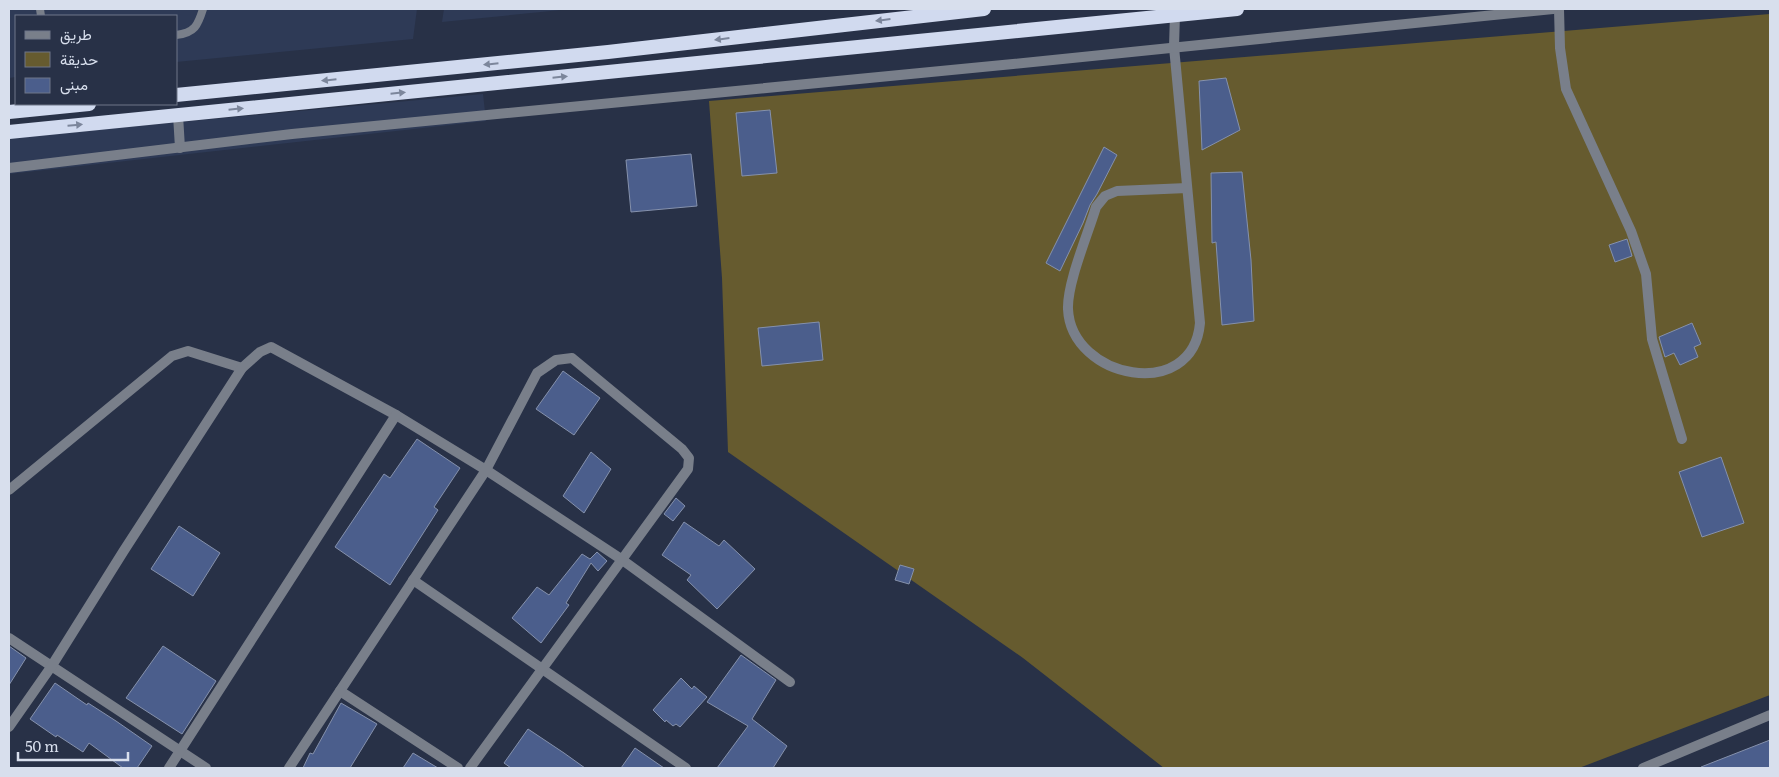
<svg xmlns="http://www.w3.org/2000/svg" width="1779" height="777" font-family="Literata,Vazirmatn,serif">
<rect width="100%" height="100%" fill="#283147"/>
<g fill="#2e3a56">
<polygon points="9,9 417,9 413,39 176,62 176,16 16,16 16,77 9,78"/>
<polygon points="444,9 571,9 442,22"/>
<polygon points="483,94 486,121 9,174 9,138"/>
</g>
<polygon fill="#665b2f" points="1770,14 1770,695 1579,768 1164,768 1023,658 728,452 722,278 709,101"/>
<g fill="#4b5e8c" stroke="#8591ac">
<polygon points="1226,78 1240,130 1202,150 1199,81"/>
<polygon points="770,110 777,173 742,176 736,113"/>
<polygon points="1104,147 1117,155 1097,194 1090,205 1083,223 1060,271 1046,263"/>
<polygon points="691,154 697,206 631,212 626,160"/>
<polygon points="1242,172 1251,260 1254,321 1222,325 1216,242 1212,243 1211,173"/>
<polygon points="1627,239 1632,256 1615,262 1609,245"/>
<polygon points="819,322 823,360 762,366 758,328"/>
<polygon points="1692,323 1701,344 1694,347 1698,357 1680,365 1674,353 1665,357 1659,337"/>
<polygon points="563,371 600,398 574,435 536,409"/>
<polygon points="417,439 460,468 434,507 438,510 390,585 335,547 384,474 390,478"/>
<polygon points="591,452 611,469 584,513 563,496"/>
<polygon points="1721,457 1744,523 1702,537 1679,472"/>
<polygon points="676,498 685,506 673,521 664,514"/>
<polygon points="684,522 719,546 724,540 755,569 717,609 687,580 691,575 662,555"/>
<polygon points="179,526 220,553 193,596 151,569"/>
<polygon points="597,552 607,561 598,571 591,563 566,603 569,605 541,643 512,618 537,587 549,595 582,554 590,559"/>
<polygon points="900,565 914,569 909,584 895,580"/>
<polygon points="9,646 26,658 9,685"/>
<polygon points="163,646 216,681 182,734 126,698"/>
<polygon points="741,655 776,680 752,719 787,746 773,768 717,768 748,726 707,702"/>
<polygon points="681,678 692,689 694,686 707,697 680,727 676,724 673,726 666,720 665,722 653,710"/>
<polygon points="55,683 87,705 88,703 116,721 152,746 137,768 123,768 89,743 83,752 57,735 56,737 30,719"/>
<polygon points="341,703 377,724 350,768 303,768 310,753 313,754"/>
<polygon points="528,729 564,753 585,768 511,768 504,763"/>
<polygon points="1770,740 1770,768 1701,768 1701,767"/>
<polygon points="635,748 664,768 621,768"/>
<polygon points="413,753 438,768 403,768"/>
</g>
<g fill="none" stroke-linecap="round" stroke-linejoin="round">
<g stroke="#797f8a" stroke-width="8">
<polyline points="40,9 41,16"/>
<path d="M176,35C195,33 198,25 203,9"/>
</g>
<g stroke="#797f8a" stroke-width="10">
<polyline points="1559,9 1560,48 1566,89 1631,231 1646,274 1652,339 1682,439"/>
<path d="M1175,14L1174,47L1200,323C1193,403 1071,379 1068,309C1067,283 1088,234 1096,207L1105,196L1117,191L1187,188"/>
<polyline points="178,115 180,148"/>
<polyline points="9,168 292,134 1013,64 1553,9"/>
<polyline points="9,490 172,356 188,351 242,368"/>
<polyline points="413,580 686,768"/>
<polyline points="9,638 206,768"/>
<polyline points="340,691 458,768"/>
<polyline points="9,727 51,667 123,552 242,368 260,352 271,347 396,415 486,470 621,559 790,682"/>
<polyline points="169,768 396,415"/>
<polyline points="289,768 486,470 537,373 556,360 572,358 682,449 689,458 688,469 470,768"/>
<polyline points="1643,768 1770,715"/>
</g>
<g stroke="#d1daef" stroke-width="14">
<polyline points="176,95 608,52 984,9"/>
<polyline points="9,112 89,104"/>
<polyline points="9,132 1237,9"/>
</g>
</g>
<defs><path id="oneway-solid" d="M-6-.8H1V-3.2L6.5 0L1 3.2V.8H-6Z" transform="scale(1.25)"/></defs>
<g fill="#7c869b">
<use href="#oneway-solid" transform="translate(883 20) rotate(173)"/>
<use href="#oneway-solid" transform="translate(722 39) rotate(173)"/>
<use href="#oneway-solid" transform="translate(491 64) rotate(174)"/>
<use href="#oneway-solid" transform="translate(560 77) rotate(-6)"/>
<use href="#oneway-solid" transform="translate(329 80) rotate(174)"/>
<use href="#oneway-solid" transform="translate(398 93) rotate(-6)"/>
<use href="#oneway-solid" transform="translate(236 109) rotate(-6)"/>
<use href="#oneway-solid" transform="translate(75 125) rotate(-5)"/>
</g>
<rect width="1779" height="777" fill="none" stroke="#d8dfed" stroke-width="20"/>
<rect x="15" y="15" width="162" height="90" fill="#283147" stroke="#6e7789"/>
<rect x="25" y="31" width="25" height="8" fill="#797f8a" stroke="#6e7789"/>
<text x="60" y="40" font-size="15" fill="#d8dfed">طريق</text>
<rect x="25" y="52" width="25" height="15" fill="#665b2f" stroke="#6e7789"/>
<text x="60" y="65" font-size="15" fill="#d8dfed">حديقة</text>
<rect x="25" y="78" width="25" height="15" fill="#4b5e8c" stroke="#6e7789"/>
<text x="60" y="90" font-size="15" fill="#d8dfed">مبنى</text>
<path d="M18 752v8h110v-8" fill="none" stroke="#d8dfed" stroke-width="2.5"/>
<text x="25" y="752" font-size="15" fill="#d8dfed" stroke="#283147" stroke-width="4" paint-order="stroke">50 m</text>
</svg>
